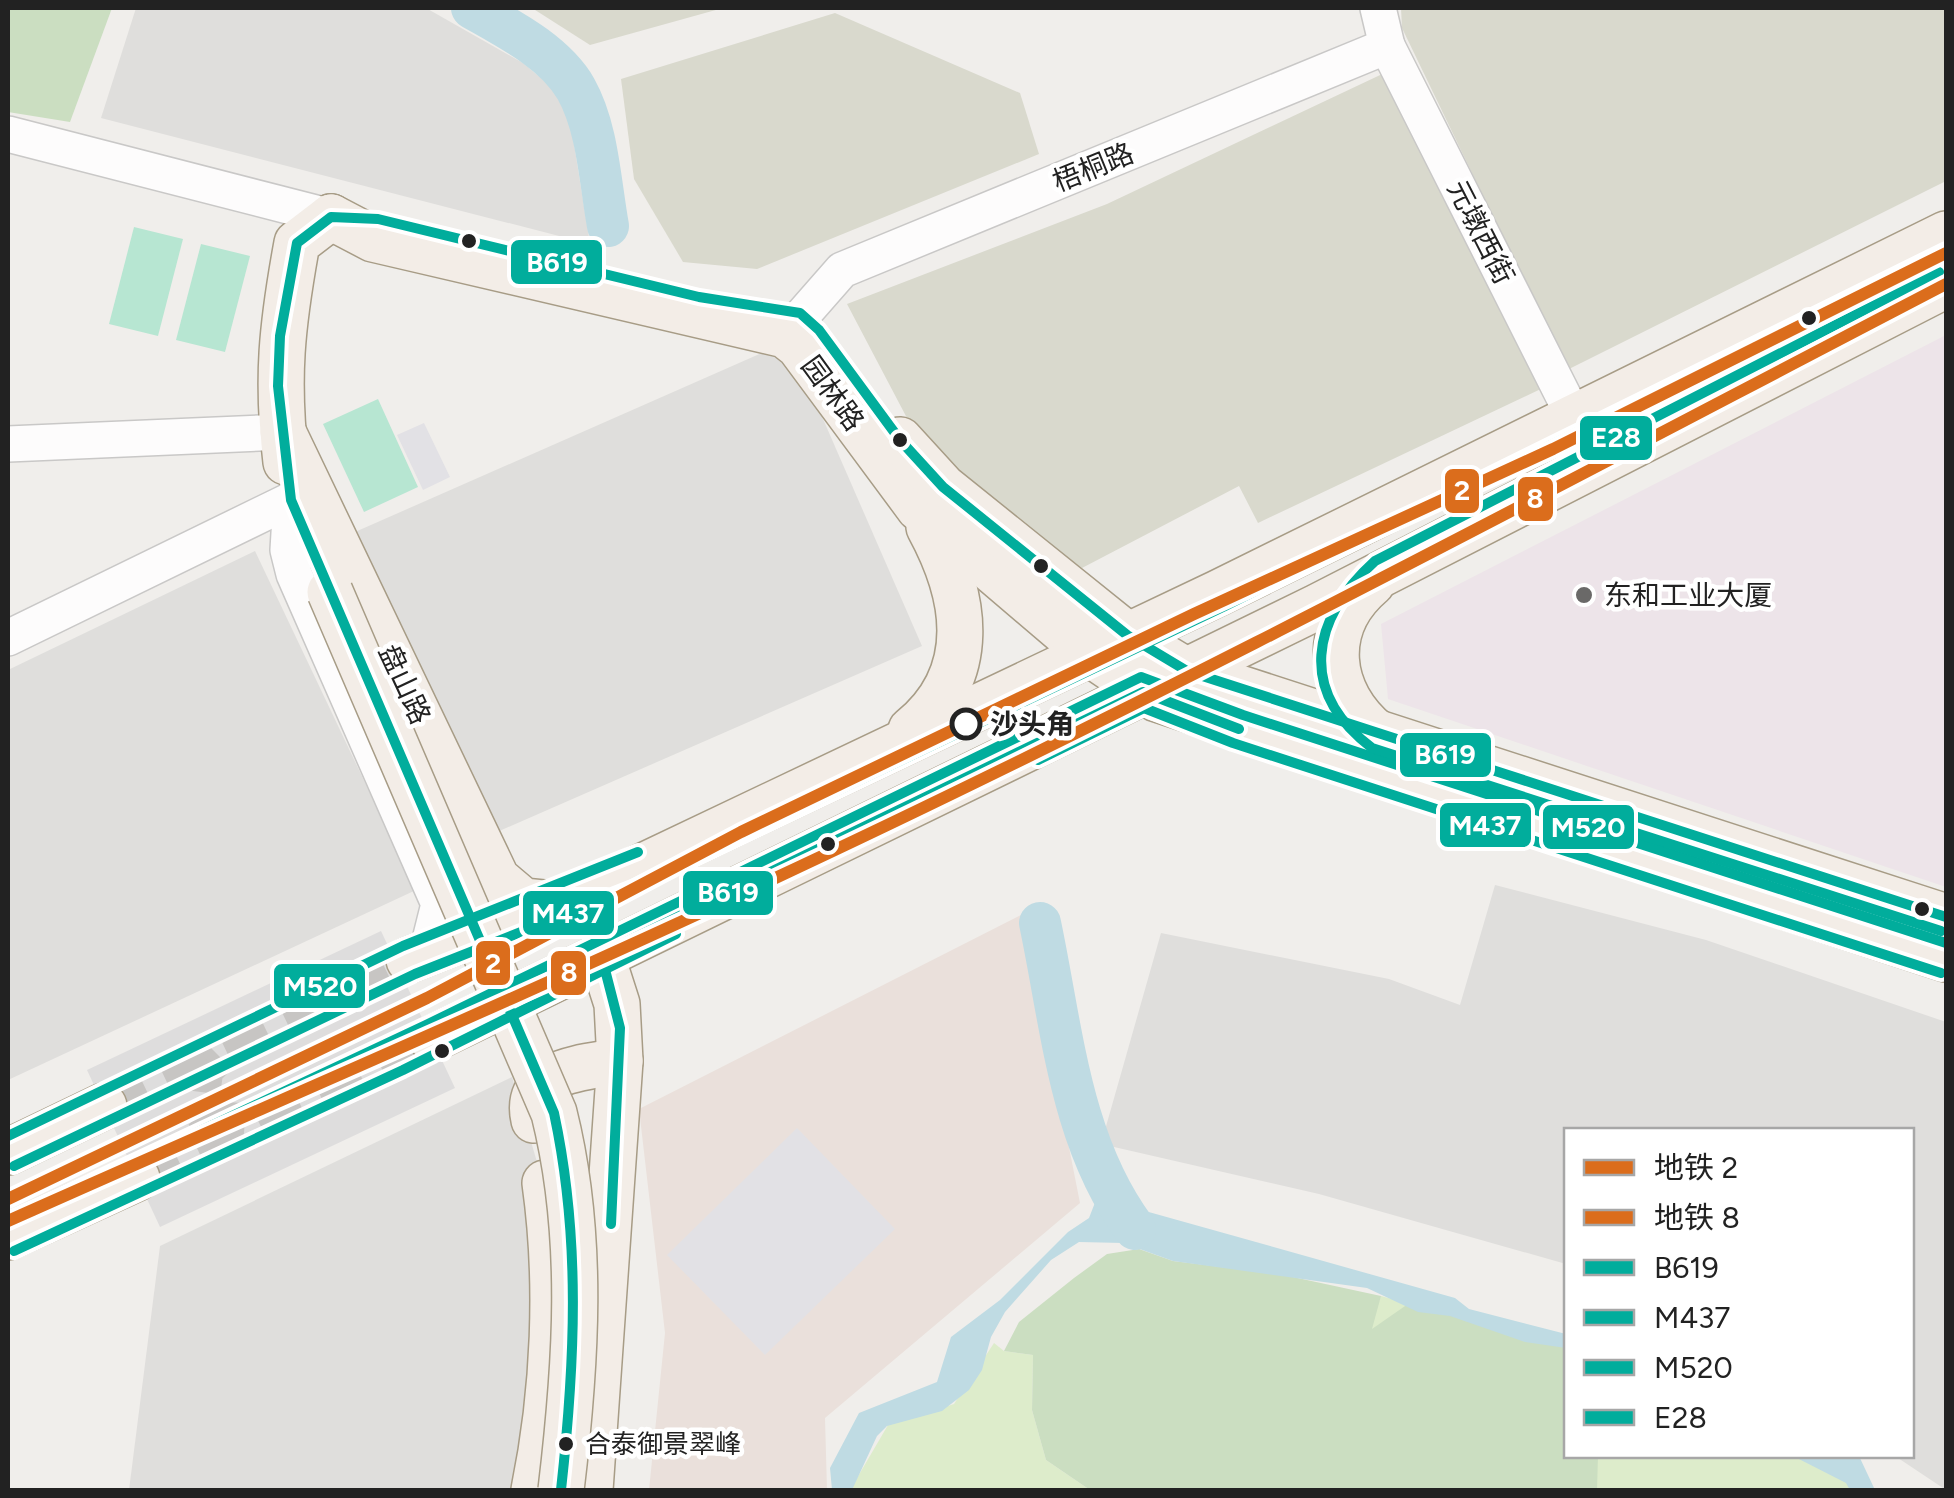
<svg xmlns="http://www.w3.org/2000/svg" width="1954" height="1498" font-family="Figtree,'Noto Sans SC',sans-serif">
<rect width="100%" height="100%" fill="#f0eeeb"/>
<g fill="#dfdedc">
<polygon points="136,8 426,8 523,63 567,100 590,244 101,118"/>
<polygon points="789,341 922,646 488,836 355,532"/>
<polygon points="255,551 416,890 8,1080 8,670"/>
<polygon points="1495,885 1706,940 1946,1022 1946,1490 1895,1456 1912,1456 1912,1130 1566,1130 1566,1264 1319,1194 1101,1144 1161,933 1389,979 1460,1005"/>
<polygon points="512,1077 537,1162 544,1263 525,1490 129,1490 160,1246"/>
</g>
<polygon fill="#ede4e9" points="1946,335 1946,887 1388,699 1381,624"/>
<polygon fill="#eae0db" points="1023,914 1080,1203 825,1418 827,1490 649,1490 665,1333 639,1109"/>
<g fill="#d9d9cd">
<polygon points="532,8 723,8 590,45"/>
<polygon points="1401,8 1946,8 1946,181 1567,370 1402,28"/>
<polygon points="835,13 1020,93 1039,154 757,269 683,262 634,179 621,79"/>
<polygon points="1395,68 1545,387 1258,523 1239,486 1082,568 928,458 847,304 1107,204"/>
</g>
<g fill="#ddeccb">
<polygon points="1381,1296 1566,1346 1566,1456 1852,1456 1855,1490 1309,1490"/>
<polygon points="994,1343 1004,1351 1033,1355 1032,1410 1046,1460 1090,1490 850,1490 888,1425 954,1404"/>
</g>
<g fill="#cbdec1">
<polygon points="8,8 112,8 70,122 8,112"/>
<polygon points="1139,1249 1173,1261 1279,1274 1381,1296 1372,1329 1418,1297 1566,1346 1566,1456 1598,1456 1597,1490 1090,1490 1046,1460 1032,1410 1033,1355 1004,1351 1019,1322 1074,1278 1107,1254"/>
</g>
<g fill="#b7e6d2">
<polygon points="134,227 183,239 158,336 109,324"/>
<polygon points="201,244 250,256 225,352 176,340"/>
<polygon points="378,399 418,487 364,512 323,424"/>
</g>
<g fill="#e2e1e5">
<polygon points="424,423 450,477 423,490 397,435"/>
<polygon points="797,1128 895,1229 765,1355 667,1255"/>
</g>
<g fill="#bfdbe3">
<polygon points="1096,1200 1131,1202 1138,1209 1455,1298 1469,1309 1566,1334 1566,1348 1525,1342 1450,1316 1418,1312 1367,1288 1173,1261 1123,1243 1079,1242 1051,1260 1005,1312 991,1337 982,1370 969,1390 942,1411 887,1426 877,1436 852,1490 832,1490 830,1468 859,1413 937,1382 951,1337 1000,1300 1068,1232 1089,1218"/>
<polygon points="1793,1456 1859,1456 1875,1490 1850,1490 1846,1483"/>
</g>
<polygon fill="#dedddd" points="381,931 455,1088 160,1227 87,1070"/>
<g fill="none" stroke-linecap="round" stroke-linejoin="round">
<g stroke="#bfdbe3" stroke-width="42">
<path d="M472,8C507,28 555,52 576,89C598,128 600,182 608,226"/>
<path d="M1040,923C1062,1027 1070,1142 1135,1229"/>
</g>
<g stroke="#c7c5c3" stroke-width="45" stroke-dasharray="45 22" stroke-linecap="butt">
<polyline points="216,1053 201,1068 197,1099 217,1124 249,1126"/>
<polyline points="104,1106 409,960"/>
<polyline points="137,1178 432,1039"/>
</g>
<g stroke="#c9c8c7" stroke-width="38">
<g id="minor">
<polyline points="1387,46 1575,419"/>
<polyline points="8,134 331,217"/>
<polyline points="785,335 842,270 1387,46 1378,8"/>
<polyline points="8,444 283,432"/>
<polyline points="291,500 288,550 294,574 439,904 427,952"/>
<polyline points="8,638 291,500"/>
</g>
</g>
<g stroke="#a79c86" stroke-width="48">
<g id="major">
<polyline points="331,217 373,239 785,335 799,346 919,508 1089,653 1157,699 1946,959"/>
<polyline points="283,432 497,879 523,901 553,904"/>
<polyline points="900,440 943,487 1127,635 1187,671 1946,917"/>
<path d="M286,462C276,378 282,325 297,243L331,217"/>
<path d="M1372,583C1320,627 1327,693 1378,734"/>
<path d="M911,730C979,675 967,597 929,527"/>
<polyline points="409,960 631,872 1218,593 1946,234"/>
<polyline points="432,1039 1317,607 1946,285"/>
<path d="M534,1120C522,1069 585,1068 620,1061"/>
<polyline points="8,1152 104,1106"/>
<polyline points="8,1237 137,1178"/>
<path d="M534,1490C554,1392 559,1283 545,1183"/>
<polyline points="590,1490 620,1061 617,1004 601,954"/>
</g>
</g>
<use href="#minor" stroke="#fdfcfc" stroke-width="35"/>
<use href="#major" stroke="#f3ede7" stroke-width="45"/>
<g stroke="#a79c86" stroke-width="48" stroke-linecap="butt">
<path id="major-bridge" d="M330,592L554,1113C585,1237 576,1365 561,1490"/>
</g>
<use href="#major-bridge" stroke="#f3ede7" stroke-width="45"/>
<g stroke="#fff" stroke-width="18">
<g id="bus-1">
<polyline points="611,1224 620,1028 601,954 1143,692 1239,729"/>
<path d="M561,1490C575,1363 581,1239 554,1113L291,500L278,386L280,336L297,243L331,217L378,219L699,297L800,313L819,330L900,440L943,487L1127,635L1187,671L1946,917"/>
</g>
</g>
<g stroke="#fff" stroke-width="18">
<g id="bus-2">
<polyline points="1038,760 1144,708 1233,743 1941,973"/>
<polyline points="14,1166 415,974 637,886 1225,606 1946,250"/>
<polyline points="14,1251 403,1070 676,934"/>
</g>
</g>
<g stroke="#fff" stroke-width="18">
<g id="bus-3">
<polyline points="8,1136 403,946 638,852"/>
<polyline points="8,1221 426,1025 1141,677 1243,715 1946,943"/>
</g>
</g>
<g stroke="#fff" stroke-width="18">
<path id="bus-4" d="M1939,272L1375,561C1311,619 1297,691 1372,748L1941,931"/>
</g>
<use href="#bus-1" stroke="#01ad9c" stroke-width="10"/>
<use href="#bus-2" stroke="#01ad9c" stroke-width="10"/>
<use href="#bus-3" stroke="#01ad9c" stroke-width="10"/>
<use href="#bus-4" stroke="#01ad9c" stroke-width="10"/>
<g stroke="#fff" stroke-width="20">
<polyline id="metro-1" points="8,1199 427,998 741,832 1194,614 1553,449 1946,253"/>
</g>
<g stroke="#fff" stroke-width="20">
<path id="metro-2" d="M8,1221C261,1108 517,999 769,881C1168,695 1556,487 1946,284"/>
</g>
<use href="#metro-1" stroke="#db6d1c" stroke-width="12"/>
<use href="#metro-2" stroke="#db6d1c" stroke-width="12"/>
</g>
<g fill="#222" stroke="#fff" stroke-width="4">
<circle cx="469" cy="241" r="9"/>
<circle cx="1809" cy="318" r="9"/>
<circle cx="900" cy="440" r="9"/>
<circle cx="1041" cy="566" r="9"/>
<circle cx="828" cy="844" r="9"/>
<circle cx="1922" cy="909" r="9"/>
<circle cx="442" cy="1051" r="9"/>
<circle cx="566" cy="1444" r="9"/>
</g>
<circle fill="#6a6968" stroke="#fff" stroke-width="4" cx="1584" cy="595" r="10"/>
<circle fill="#fff" stroke="#222" stroke-width="5" cx="966" cy="724" r="14"/>
<g text-anchor="middle" dominant-baseline="central" stroke-width="9" stroke-linejoin="round" paint-order="stroke">
<g font-size="26" fill="#222" stroke="#fff" text-anchor="start">
<text x="585" y="1444">合泰御景翠峰</text>
</g>
<g font-size="28" fill="#222" stroke="#fff">
<text transform="translate(1093 167) rotate(-22)">梧桐路</text>
<text transform="translate(1481 232) rotate(63)">元墩西街</text>
<text transform="translate(833 393) rotate(54)">园林路</text>
<text transform="translate(405 684) rotate(65)">盘山路</text>
</g>
<g font-size="28" fill="#222" stroke="#fff" text-anchor="start">
<text x="1604" y="595">东和工业大厦</text>
</g>
<g font-size="28" font-weight="bold" fill="#222" stroke="#fff" text-anchor="start">
<text x="990" y="724">沙头角</text>
</g>
</g>
<g stroke="#fff" stroke-width="4">
<rect x="509" y="238" width="95" height="48" rx="10" fill="#01ad9c"/>
<rect x="1578" y="414" width="76" height="48" rx="10" fill="#01ad9c"/>
<rect x="1443" y="467" width="38" height="48" rx="10" fill="#db6d1c"/>
<rect x="1516" y="475" width="39" height="48" rx="10" fill="#db6d1c"/>
<rect x="1398" y="731" width="95" height="48" rx="10" fill="#01ad9c"/>
<rect x="1438" y="801" width="95" height="48" rx="10" fill="#01ad9c"/>
<rect x="1541" y="803" width="95" height="48" rx="10" fill="#01ad9c"/>
<rect x="681" y="869" width="94" height="48" rx="10" fill="#01ad9c"/>
<rect x="521" y="889" width="95" height="48" rx="10" fill="#01ad9c"/>
<rect x="474" y="939" width="38" height="48" rx="10" fill="#db6d1c"/>
<rect x="549" y="949" width="39" height="48" rx="10" fill="#db6d1c"/>
<rect x="272" y="962" width="95" height="48" rx="10" fill="#01ad9c"/>
</g>
<g font-size="28" text-anchor="middle" font-weight="bold" fill="#fff">
<text x="557" y="272">B619</text>
<text x="1616" y="447">E28</text>
<text x="1462" y="500">2</text>
<text x="1535" y="508">8</text>
<text x="1445" y="764">B619</text>
<text x="1485" y="835">M437</text>
<text x="1588" y="837">M520</text>
<text x="728" y="902">B619</text>
<text x="568" y="923">M437</text>
<text x="493" y="973">2</text>
<text x="569" y="982">8</text>
<text x="320" y="996">M520</text>
</g>
<rect width="1954" height="1498" fill="none" stroke="#222222" stroke-width="20"/>
<rect x="1564" y="1128" width="350" height="330" fill="#ffffff" stroke="#a7a7a7" stroke-width="2.5"/>
<rect x="1584" y="1160" width="50" height="15" fill="#db6d1c" stroke="#a7a7a7" stroke-width="2.5"/>
<text x="1654" y="1178" font-size="30" fill="#222222">地铁 2</text>
<rect x="1584" y="1210" width="50" height="15" fill="#db6d1c" stroke="#a7a7a7" stroke-width="2.5"/>
<text x="1654" y="1228" font-size="30" fill="#222222">地铁 8</text>
<rect x="1584" y="1260" width="50" height="15" fill="#01ad9c" stroke="#a7a7a7" stroke-width="2.5"/>
<text x="1654" y="1278" font-size="30" fill="#222222">B619</text>
<rect x="1584" y="1310" width="50" height="15" fill="#01ad9c" stroke="#a7a7a7" stroke-width="2.5"/>
<text x="1654" y="1328" font-size="30" fill="#222222">M437</text>
<rect x="1584" y="1360" width="50" height="15" fill="#01ad9c" stroke="#a7a7a7" stroke-width="2.5"/>
<text x="1654" y="1378" font-size="30" fill="#222222">M520</text>
<rect x="1584" y="1410" width="50" height="15" fill="#01ad9c" stroke="#a7a7a7" stroke-width="2.5"/>
<text x="1654" y="1428" font-size="30" fill="#222222">E28</text>
</svg>
